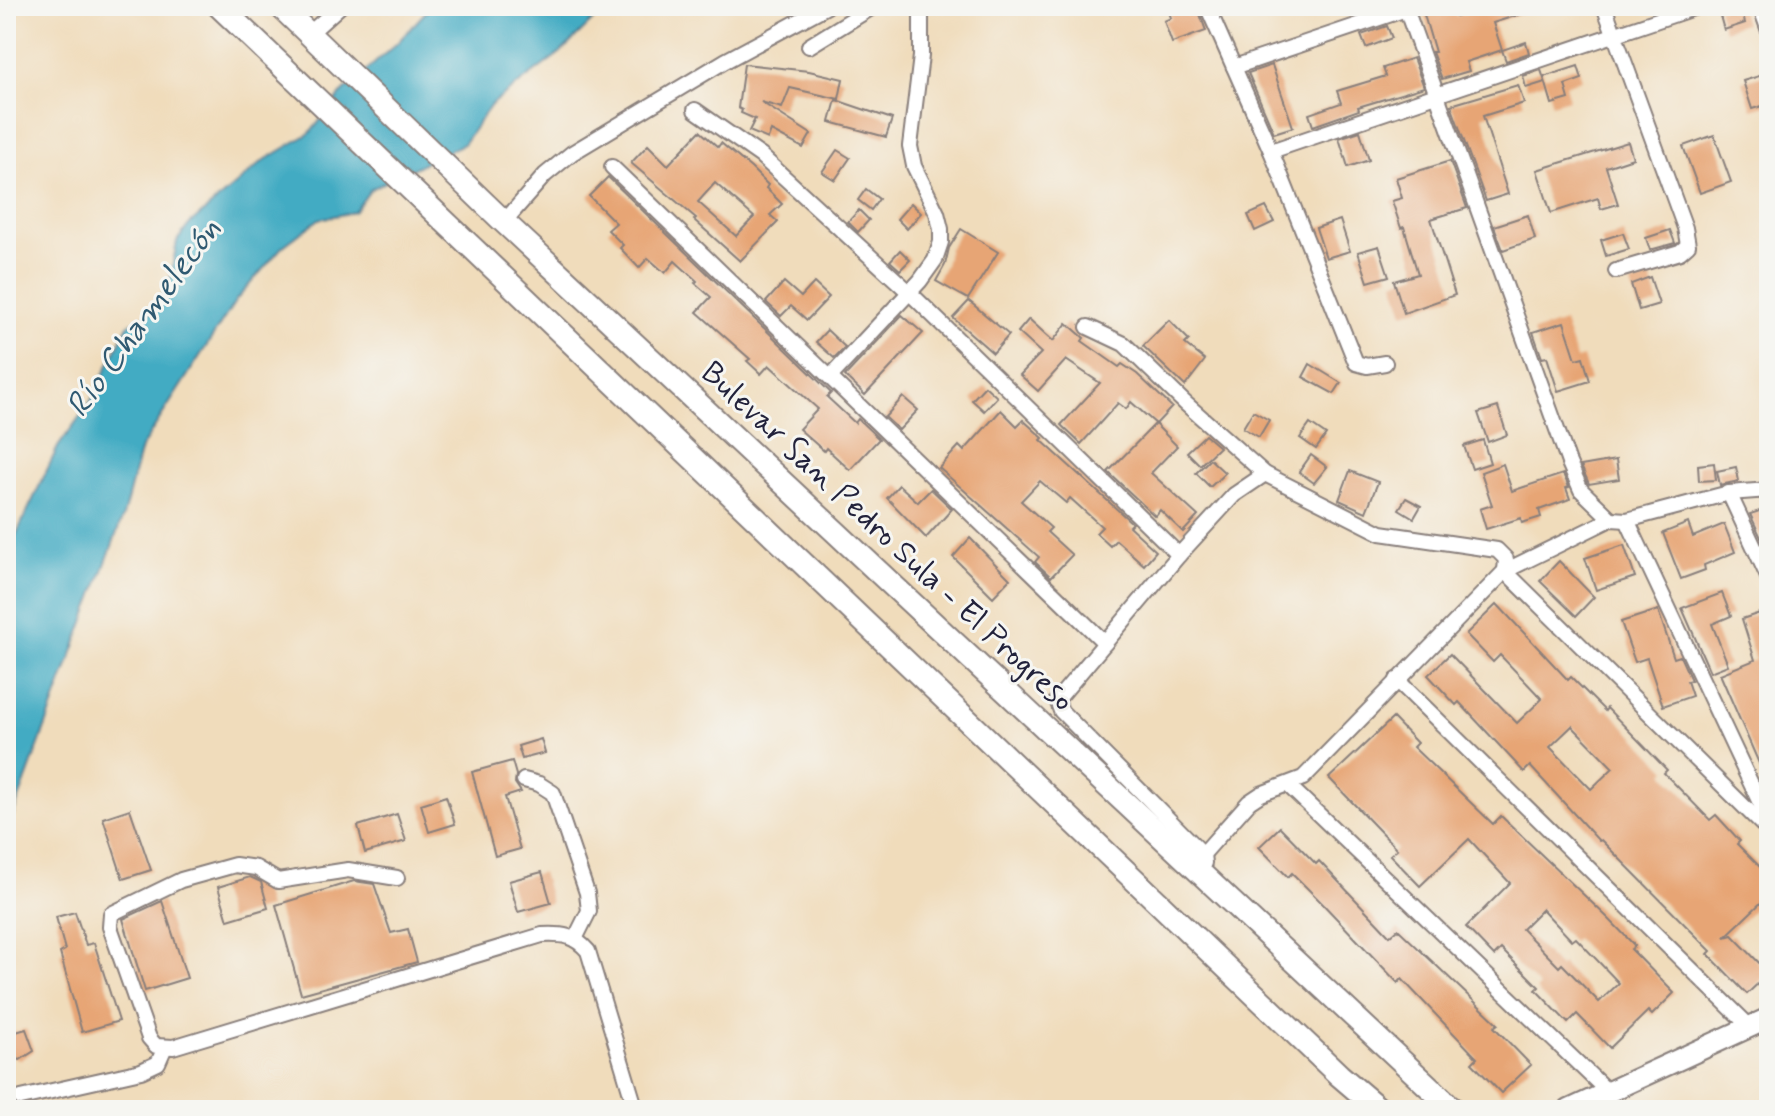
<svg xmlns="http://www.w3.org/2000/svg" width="1775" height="1116" font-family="Mynerve,sans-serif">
<rect width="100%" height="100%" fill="#f6f6f2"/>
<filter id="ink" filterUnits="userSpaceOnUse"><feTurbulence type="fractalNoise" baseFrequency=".0125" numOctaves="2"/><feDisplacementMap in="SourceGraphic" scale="16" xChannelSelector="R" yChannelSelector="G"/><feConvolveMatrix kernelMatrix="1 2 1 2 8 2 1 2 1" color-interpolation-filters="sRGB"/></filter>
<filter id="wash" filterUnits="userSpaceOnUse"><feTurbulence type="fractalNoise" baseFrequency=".006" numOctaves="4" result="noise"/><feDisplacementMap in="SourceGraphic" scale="32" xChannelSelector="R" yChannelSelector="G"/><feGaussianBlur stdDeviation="1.8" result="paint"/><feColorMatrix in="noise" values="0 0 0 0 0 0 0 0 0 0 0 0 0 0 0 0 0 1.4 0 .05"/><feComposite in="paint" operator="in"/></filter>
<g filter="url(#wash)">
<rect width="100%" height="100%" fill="#f0dcbb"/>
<polygon fill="#43abc3" stroke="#32667f" stroke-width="2" points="431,6 608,6 560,53 491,105 463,144 371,189 354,212 319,219 282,247 236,300 141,448 123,516 6,834 6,556 58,447 91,401 128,325 153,311 170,280 177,241 189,225 263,161 310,133 344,91 398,42"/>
<g id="blocks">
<g fill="#e7a575" fill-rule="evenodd">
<polygon points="1167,6 1197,6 1206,31 1172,43 1164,21 1171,18"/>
<polygon points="1453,6 1456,16 1487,6 1536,6 1537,9 1493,23 1502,50 1466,62 1469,71 1442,79 1432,52 1435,52 1424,15"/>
<polygon points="1727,6 1740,6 1745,23 1724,30 1718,9"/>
<polygon points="1387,26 1392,38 1366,48 1361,35"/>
<polygon points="1526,42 1529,53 1506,61 1502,50"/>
<polygon points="1413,58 1424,87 1358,107 1359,110 1313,126 1309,114 1341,103 1337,91 1386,76 1383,68"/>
<polygon points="744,64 809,71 843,79 839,99 790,88 782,108 761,102 811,134 803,148 771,131 768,139 749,131 755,119 741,113 742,110 738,108"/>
<polygon points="1272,65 1293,127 1274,133 1248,73"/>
<polygon points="1578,66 1582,79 1565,85 1569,99 1552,104 1544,77"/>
<polygon points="1541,70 1545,82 1526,88 1523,76"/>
<polygon points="1769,73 1769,104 1752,109 1743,81"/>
<polygon points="1518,85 1524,103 1483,116 1508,194 1486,201 1451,105"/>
<polygon points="836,100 892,119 886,137 830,122"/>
<path d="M700,131L718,147L721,143L751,168L768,185L766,188L782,204L770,215L778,222L740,261L694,220L696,218L631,163L648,145L668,165ZM715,183L754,217L736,236L698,202Z"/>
<polygon points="1360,131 1369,160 1348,167 1339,138"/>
<polygon points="1714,135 1731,182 1700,193 1683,146"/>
<polygon points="1628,142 1633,158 1606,167 1618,204 1601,209 1598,198 1551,213 1537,170"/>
<polygon points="837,150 850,158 835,180 822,172"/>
<polygon points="1450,161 1467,208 1431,219 1455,295 1404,313 1394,281 1418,274 1404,227 1401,228 1392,201 1402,198 1396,178"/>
<polygon points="608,177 831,393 827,397 855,423 858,419 879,439 850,470 826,448 824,451 799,429 818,409 769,365 761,374 747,361 750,359 697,312 711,297 695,283 697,281 675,261 665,273 648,258 639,268 620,248 623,245 608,230 616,223 589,196"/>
<polygon points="866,189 879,199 871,210 858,200"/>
<polygon points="911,203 921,213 907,229 897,219"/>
<polygon points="1266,207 1274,222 1255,231 1248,215"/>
<polygon points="859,210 869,220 858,232 848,222"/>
<polygon points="1528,215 1535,239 1503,250 1494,226"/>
<polygon points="1340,220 1350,251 1326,258 1316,228"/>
<polygon points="961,229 998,252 968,299 936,281 945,265 949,248"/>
<polygon points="1670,230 1675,243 1650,250 1646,238"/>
<polygon points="1623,233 1629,249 1606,256 1601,240"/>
<polygon points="1379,246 1389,276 1368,282 1358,252"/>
<polygon points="900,250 910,260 900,270 890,261"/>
<polygon points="1650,277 1659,304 1639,310 1631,284"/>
<polygon points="784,282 801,297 814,283 829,297 807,320 791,306 781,316 766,302"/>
<polygon points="969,301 1009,335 993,353 953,318"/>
<polygon points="902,315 923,333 865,395 845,376"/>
<polygon points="1029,319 1053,341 1067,323 1084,338 1082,341 1119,367 1122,364 1137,374 1172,407 1156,424 1131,402 1126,409 1118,403 1081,444 1061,425 1100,383 1066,360 1038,391 1020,375 1041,353 1018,332"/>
<polygon points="1169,320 1189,340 1185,344 1205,360 1185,386 1143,346"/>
<polygon points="1564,322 1576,359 1583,357 1590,381 1558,391 1547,357 1542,358 1533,332"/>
<polygon points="827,330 845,347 834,358 816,342"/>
<polygon points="1310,364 1341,383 1334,394 1303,377"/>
<polygon points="985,386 997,397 984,411 972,400"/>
<polygon points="903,397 918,410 899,430 885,417"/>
<polygon points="1498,407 1507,435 1488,442 1478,413"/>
<polygon points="1001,410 1017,426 1023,420 1043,438 1041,440 1132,523 1129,526 1156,551 1144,565 1116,540 1110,546 1096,533 1102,527 1070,498 1066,503 1040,481 1021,501 1051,528 1047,532 1072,555 1051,577 1035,562 1039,557 939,468 959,446 964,451"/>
<polygon points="1253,411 1269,420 1259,437 1243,428"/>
<polygon points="1155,424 1177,446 1151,473 1198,516 1183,532 1160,510 1155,516 1108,472"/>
<polygon points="1310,424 1326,435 1316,449 1300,438"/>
<polygon points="1205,435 1219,447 1200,465 1187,452"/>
<polygon points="1483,440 1490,463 1472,469 1464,446"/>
<polygon points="1311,455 1327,467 1314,483 1299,472"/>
<polygon points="1210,459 1225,473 1210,487 1196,473"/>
<polygon points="1616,460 1619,479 1589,484 1581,466"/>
<polygon points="1714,463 1716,480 1699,481 1698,465"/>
<polygon points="1503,464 1512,491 1563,474 1569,487 1566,488 1570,499 1539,510 1541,517 1522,523 1521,518 1486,529 1480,509 1492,505 1481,472"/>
<polygon points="1736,467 1739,481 1720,485 1717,471"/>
<polygon points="1350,471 1378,482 1366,512 1339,500"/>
<polygon points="899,485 918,502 931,489 952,509 926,538 887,498"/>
<polygon points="1406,498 1421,506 1414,518 1399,509"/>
<polygon points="1769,508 1769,555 1750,514"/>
<polygon points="1688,523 1693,537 1724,524 1735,552 1704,565 1705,570 1681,579 1663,533"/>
<polygon points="970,538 1010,579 993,597 953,557"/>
<polygon points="1624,545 1635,577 1596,590 1585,558"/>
<polygon points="1559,561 1594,597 1576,616 1540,581"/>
<polygon points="1722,593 1731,616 1712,624 1728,665 1710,672 1682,608"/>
<path d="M1497,604L1568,680L1571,677L1605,711L1607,708L1667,770L1664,773L1710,820L1716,815L1740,841L1737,844L1769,876V895L1725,937L1732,935L1769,973L1747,994L1708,954L1711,951L1601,840L1599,841L1530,766L1524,772L1459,702L1456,705L1428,675L1450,654L1517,723L1542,699L1500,655L1493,662L1466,634ZM1572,726L1613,768L1591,789L1550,747Z"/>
<polygon points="1658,610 1674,658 1680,656 1691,680 1687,681 1692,696 1663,706 1647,658 1635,662 1621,622"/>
<polygon points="1769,610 1769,784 1768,784 1720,674 1755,660 1742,619"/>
<path d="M1393,718L1417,743L1413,747L1493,824L1501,816L1609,919L1635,946L1631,949L1674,993L1652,1015L1648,1011L1610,1048L1577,1014L1568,1023L1536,990L1539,987L1501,949L1494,956L1466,927L1510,883L1469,839L1420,886L1390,855L1397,849L1329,778ZM1542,909L1572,941L1576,938L1619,983L1599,1002L1562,964L1559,967L1522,929Z"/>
<polygon points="541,739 545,753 522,759 518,746"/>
<polygon points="512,761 516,775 515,783 521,792 505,797 520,849 495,856 472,772"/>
<polygon points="446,796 455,824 429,832 421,804"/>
<polygon points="130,809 151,870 123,879 103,818"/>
<polygon points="397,814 406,841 365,853 358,826"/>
<polygon points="1280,827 1316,864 1319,861 1390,936 1398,929 1498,1024 1494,1027 1531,1065 1501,1093 1472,1063 1477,1058 1402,979 1398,983 1319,900 1292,873 1288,877 1259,847"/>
<polygon points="542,872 551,903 518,912 509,881"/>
<polygon points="250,877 261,882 268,908 228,920 218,887"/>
<polygon points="354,881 374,884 391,933 408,929 417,962 301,994 276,905"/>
<polygon points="162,901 187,978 145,991 123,919"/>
<polygon points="75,912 86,945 94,943 119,1021 82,1032 60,953 65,950 56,917"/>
<polygon points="26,1029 34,1051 20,1060 6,1051 6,1035"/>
</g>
</g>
</g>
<g filter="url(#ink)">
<use href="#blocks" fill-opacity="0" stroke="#897f7b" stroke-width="2"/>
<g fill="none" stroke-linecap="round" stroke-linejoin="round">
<g stroke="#897f7b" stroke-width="18">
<g id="street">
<polyline points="1207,6 1271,151 1356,363 1367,366 1385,363"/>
<polyline points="1405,6 1569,463 1581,490 1611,519"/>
<polyline points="1604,6 1685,228 1688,245 1680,252 1616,271"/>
<polyline points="1760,6 1769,31"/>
<polyline points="309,34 340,6"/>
<polyline points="809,46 874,6"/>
<polyline points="1234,67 1412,7"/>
<polyline points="695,110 761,156 909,292 1179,555"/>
<polyline points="1271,151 1699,6"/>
<polyline points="612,167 1105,643"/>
<polyline points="504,222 545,175 572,153 725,61 827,6"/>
<polyline points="1088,327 1124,344 1185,403 1265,474 1381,533 1497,550 1506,559 1505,571 1769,831"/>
<polyline points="831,376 920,281 935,260 941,242 941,229 937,213 914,166 910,146 921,56 921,6"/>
<polyline points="1729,493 1769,579"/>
<polyline points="1627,520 1769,822"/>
<polyline points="1397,680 1750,1027"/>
<polyline points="524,780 539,784 553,793 587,893 589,911 576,937"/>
<polyline points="1288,785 1609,1093"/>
<polyline points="1203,854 1249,802 1261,794 1303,778 1505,571 1611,519 1627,520 1729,493 1769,490"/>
<polyline points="1204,863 1203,854 1061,711 1057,700 1179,555 1234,495 1265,474"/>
<path d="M397,878L348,870L278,881L256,868L235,865L181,880L111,914L110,927L149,1038L156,1046L173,1047L542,935C563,934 574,935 588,951L636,1110"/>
<polyline points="21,1098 141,1071 158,1063 165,1047"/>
</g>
</g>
<g stroke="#897f7b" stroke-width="24">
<polyline id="secondary" points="1569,1110 1769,1018"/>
</g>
<g stroke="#897f7b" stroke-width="26">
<g id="primary">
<polyline points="219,6 1339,1075 1380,1110"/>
<polyline points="280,6 504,222 1454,1110"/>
</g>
</g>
<use href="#street" stroke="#fff" stroke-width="14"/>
<use href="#secondary" stroke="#fff" stroke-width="20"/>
<use href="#primary" stroke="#fff" stroke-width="22"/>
</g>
</g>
<g text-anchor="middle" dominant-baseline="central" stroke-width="6" stroke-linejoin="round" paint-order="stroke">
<g font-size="32" fill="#22223b" stroke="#f6f6f2">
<text transform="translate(887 537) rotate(43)">Bulevar San Pedro Sula - El Progreso</text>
</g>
<g font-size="34" font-style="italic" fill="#2f5971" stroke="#f6f6f2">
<text transform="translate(144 318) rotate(-54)">Río Chamelecón</text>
</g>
</g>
<rect width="1775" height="1116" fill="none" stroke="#f6f6f2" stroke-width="32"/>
</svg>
